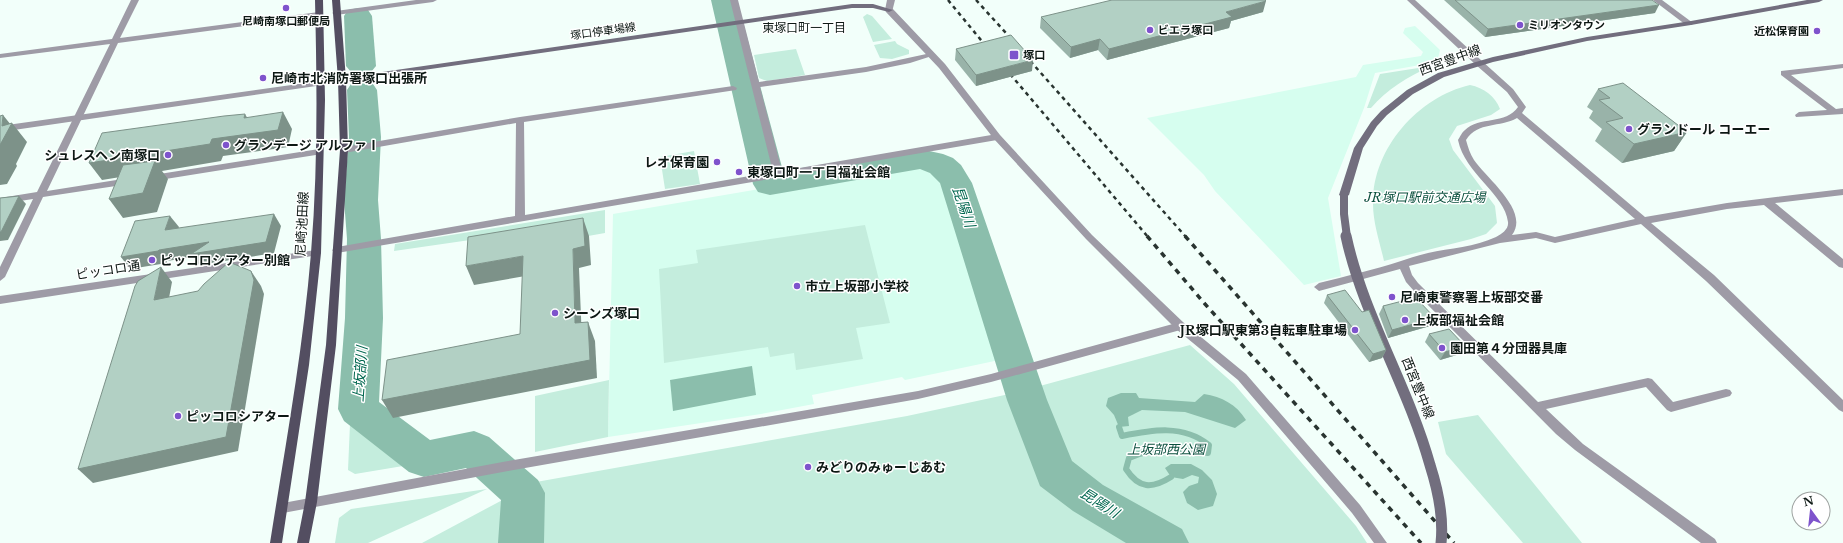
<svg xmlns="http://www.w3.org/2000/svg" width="1843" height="543" font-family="'Libre Baskerville','Noto Sans JP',serif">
<rect width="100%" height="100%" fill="#f2fffa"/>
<g fill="#d6feef">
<polygon points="1415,26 1440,50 1437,62 1375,73 1364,108 1328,198 1341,276 1304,285 1215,191 1204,175 1147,118 1356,77 1363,65 1421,56 1423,52 1403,33 1405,28"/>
<polygon points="919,162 947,173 1004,359 905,380 902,377 812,395 814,404 761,414 608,437 613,214"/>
</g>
<g fill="#c4eddd">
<polygon points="867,14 872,16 892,39 873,42 863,17"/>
<polygon points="895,41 897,44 909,50 909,54 892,59 880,58 874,45"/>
<polygon points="796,49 805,75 767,81 759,78 754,55"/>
<path d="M1431,66C1408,77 1387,89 1371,108H1367L1380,74Z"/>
<path d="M1470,85C1484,88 1495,96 1500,109L1491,115L1457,126L1449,139L1453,150L1495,206L1497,223L1486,234L1471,239L1384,261C1380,243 1373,223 1373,204C1372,149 1418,97 1470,85Z"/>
<polygon points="694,151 700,184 665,189 660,157"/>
<polygon points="605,210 605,233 476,256 477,239 394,251 395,244"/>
<polygon points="865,225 890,323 856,328 863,359 796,370 794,353 770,357 768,347 664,363 659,269 698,263 696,250"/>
<polygon points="1190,345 1234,384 1356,526 1367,543 422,543 536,482 907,416 1014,393"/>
<polygon points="609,380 608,437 535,452 535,396"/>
<polygon points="1478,415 1582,543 1523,543 1446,454 1438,422"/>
<polygon points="350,424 409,465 355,474 348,470"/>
<polygon points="487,489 368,543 335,543 339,518 351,509"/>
</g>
<g fill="#8bbeac">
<polygon points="752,366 756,395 673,411 670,380"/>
<path d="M1121,393H1136L1139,398L1195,402L1204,394C1222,397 1236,404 1246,420L1235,428L1185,412L1142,410L1128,417L1129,426L1119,427L1114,415L1106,406L1108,398Z"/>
<polygon points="1171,464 1191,464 1202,470 1212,480 1217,494 1213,506 1198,510 1187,503 1183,492 1189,486 1198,483 1199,477 1192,475 1183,479 1171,477 1165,468"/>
</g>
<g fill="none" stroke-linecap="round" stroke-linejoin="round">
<path stroke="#8bbeac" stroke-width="6" d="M1119,427L1122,436C1152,430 1183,424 1209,445L1208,453C1180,449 1155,446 1129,458L1126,469C1139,489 1152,489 1171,477"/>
<g fill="#8bbeac" fill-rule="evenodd">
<polygon points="711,0 737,0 783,171 920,149 943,154 953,158 961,165 972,183 1047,400 1072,461 1103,485 1182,529 1189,543 1126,543 1073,511 1040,486 1007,400 940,183 930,173 920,169 770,195 758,192 753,184"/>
<polygon points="358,8 368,10 372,16 376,66 371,72 361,75 351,72 346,66 344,16 348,10"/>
<polygon points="362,81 373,84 377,90 381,137 378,200 381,239 383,318 379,402 430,440 474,431 489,437 538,480 545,493 544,543 498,543 501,500 466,468 424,477 409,472 344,421 338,409 345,318 347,239 344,200 349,137 347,90 351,84"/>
</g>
<g fill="#9e9ba6" fill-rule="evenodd">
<polygon points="131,0 139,0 120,38 319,12 323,14 319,16 118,43 47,191 129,178 134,181 129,184 43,197 5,277 0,281 0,267 33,199 0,204 0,198 37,192 110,44 0,58 0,54 112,39"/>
<polygon points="416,0 437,0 433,2 336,15 332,13 336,11"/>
<polygon points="730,0 738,0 759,82 866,67 931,53 935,55 910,63 866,72 760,87 782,171 997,134 1001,137 997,140 337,253 334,252 332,250 337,247 515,216 516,123 344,153 341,152 340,150 341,148 344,147 520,117 733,86 737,88 736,90 524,122 525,215 773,172"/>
<polygon points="887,0 895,0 892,12 886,12 885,10"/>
<polygon points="1653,0 1662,0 1693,23 1692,25 1686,25"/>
<path d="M1476,61H1482L1513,89L1526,107L1522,113L1645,217L1727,203L1843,189V195L1775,203L1843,259V268L1839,267L1764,205L1727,209L1651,223L1714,275L1843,400V412L1839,410L1706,281L1641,224L1555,243L1536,238L1500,243L1409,266L1412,275L1418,283L1538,402L1648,378L1652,379L1673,402L1726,389L1730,390L1732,393L1730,396L1671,412L1667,410L1646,387L1546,409L1583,444L1715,539L1717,543H1701L1575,450L1556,434L1414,291L1406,282L1400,269L1319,291L1314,287L1319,283C1346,276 1374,270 1401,261C1410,258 1419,255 1428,253C1450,248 1475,247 1496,237C1502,234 1509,229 1508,222C1505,194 1465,174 1458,140C1460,137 1462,132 1465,130C1479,116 1506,125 1518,107L1507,92L1476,65ZM1517,118L1635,219L1555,237L1536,232L1512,235C1530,211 1487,179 1474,160C1470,154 1468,147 1466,140C1478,121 1500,128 1517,118Z"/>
<polygon points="1843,64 1843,68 1791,75 1836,109 1843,108 1843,114 1796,117 1795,115 1799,112 1827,110 1781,75 1781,71"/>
<polygon points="319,149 323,152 322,154 153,181 148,178 153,175"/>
<polygon points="316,250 319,251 321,253 319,255 0,304 0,296"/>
<polygon points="1180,322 1184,323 1185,326 1184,329 991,382 918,399 508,471 283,513 279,512 277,508 279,504 283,503 508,461 918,391 991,374"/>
</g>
<g fill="#9e9ba6" fill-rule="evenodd">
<polygon points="1407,0 1415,0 1482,61 1482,65 1476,65"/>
<polygon points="886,8 892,8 945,64 1000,135 1092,235 1184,323 1246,374 1360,505 1387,543 1374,543 1352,513 1238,380 1176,329 1086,239 994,139 939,68 886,12"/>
<polygon points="320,81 323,81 323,85 0,132 0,126"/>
</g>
<g fill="#726e7e" fill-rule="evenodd">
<polygon points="1807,0 1823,0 1819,2 1691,25 1587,41 1493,62 1444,77 1413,94 1387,115 1377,126 1363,148 1349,195 1344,198 1339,195 1354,148 1371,122 1381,111 1407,90 1438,73 1493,57 1587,37 1691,21"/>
<polygon points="852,4 873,4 893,10 889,12 873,8 852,8 320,85 316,83 320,81"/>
</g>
<g fill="#534e61" fill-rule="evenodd">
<path d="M315,0H323L325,100L321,253L309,365L282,543H270C285,447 303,351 311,253C318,169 317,84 315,0Z"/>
<polygon points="332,0 340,0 346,80 348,150 336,345 317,502 309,543 297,543 305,502 326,345 340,150 338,80"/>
</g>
<g stroke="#293430" stroke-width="2.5" stroke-dasharray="4 4" stroke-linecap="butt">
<polyline points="948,0 990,51"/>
<polyline points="976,0 1016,44"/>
<polyline points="1025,55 1186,237"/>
<polyline points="1005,68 1148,237"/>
</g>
<g stroke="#293430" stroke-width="3.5" stroke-dasharray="5.5 5.5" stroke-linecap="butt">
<polyline points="1147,236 1205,304 1421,543"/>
<polyline points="1185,236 1454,543"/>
</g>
<polyline stroke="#726e7e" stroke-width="8" points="1344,195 1344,214 1347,237"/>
<path stroke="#726e7e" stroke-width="11" d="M1346,236C1363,315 1408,386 1430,465C1438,490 1444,516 1441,543"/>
</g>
<g fill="#99b3a9">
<polygon points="1444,0 1652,0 1655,13 1485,37"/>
<polygon points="1263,12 1231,21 1229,28 1107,60 1098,50 1070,58 1040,28 1041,17"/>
<polygon points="956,49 1032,71 976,86 955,60"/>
<polygon points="1598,89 1687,132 1674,151 1622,163 1595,141 1602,129 1589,118 1593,111 1587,107"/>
<polygon points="1327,295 1386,350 1382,358 1369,362 1324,303"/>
<polygon points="1418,300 1430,326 1388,338 1379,314 1383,306"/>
<polygon points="1429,334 1465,346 1460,354 1440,360 1425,342"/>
</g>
<g fill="#7d9289">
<polygon points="1266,1 1263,12 1231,21 1229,28 1107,60 1109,49 1226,12"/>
<polygon points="1659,5 1655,13 1485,37 1488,29"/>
<polygon points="1100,39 1098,50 1070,58 1071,47"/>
<polygon points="1033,60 1032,71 976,86 976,75"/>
<polygon points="283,112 292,129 288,147 223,156 221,161 162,171 168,179 157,212 123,218 109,199 151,172 102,180 89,163 212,139 244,118 245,114 255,131"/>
<polygon points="3,115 11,125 12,123 27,142 16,164 17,166 7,184 0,185 0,145"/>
<polygon points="1687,132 1674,151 1622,163 1634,144"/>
<polygon points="19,196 26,204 8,240 0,241 0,232"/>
<polygon points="274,214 281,226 274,253 199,265 193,257 167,261 167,263 130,269 121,257 159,250"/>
<polygon points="170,216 179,227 174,242 165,230"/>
<polygon points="583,218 589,236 591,265 579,268 582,341 575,323 573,249"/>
<polygon points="523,256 531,275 474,285 466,266"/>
<polygon points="161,267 172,282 166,314 154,300"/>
<polygon points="251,271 261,286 264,294 238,451 93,483 78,469"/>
<polygon points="1435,318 1430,326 1388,338 1392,330"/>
<polygon points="588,322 595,341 597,378 393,418 382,400"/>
<polygon points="1465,346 1460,354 1440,360 1445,352"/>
<polygon points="1386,350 1382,358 1369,362 1373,354"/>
</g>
<g fill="#b2d0c4" stroke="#7d9289">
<polygon points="1112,0 1265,0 1266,1 1226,12 1232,17 1109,49 1100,39 1071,47 1041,17"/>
<polygon points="1455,0 1652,0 1659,5 1488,29"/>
<polygon points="1011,35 1033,60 976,75 956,49"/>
<polygon points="1623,83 1687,132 1634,144 1606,122 1623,118 1599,100 1610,98 1598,89"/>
<polygon points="283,112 278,130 212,139 210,144 89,163 102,133 224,116 245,114 244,118"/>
<polygon points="3,115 2,126 12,123 0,145 0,116"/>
<polygon points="155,161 143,193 109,199 123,165"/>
<polygon points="19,196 1,232 0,232 0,198"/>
<polygon points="274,214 266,242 191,254 209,242 159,250 158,251 121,257 135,221 170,216 165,230"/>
<polygon points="583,218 585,246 573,249 575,323 588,322 590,360 382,400 387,360 520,334 523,256 466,266 468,237"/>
<polygon points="229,262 251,271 254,280 226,437 78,469 135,286 138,281 161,267 154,300 198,291 204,284"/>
<polygon points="1345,290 1362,312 1369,310 1386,350 1373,354 1327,295"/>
<polygon points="1418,297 1418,300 1435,318 1392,330 1383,306"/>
<polygon points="1449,329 1465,346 1445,352 1429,334"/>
</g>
<g fill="#7e53cc" stroke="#fff" stroke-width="1.5">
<circle cx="286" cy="8" r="4"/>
<circle cx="1520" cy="25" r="4"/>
<circle cx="1150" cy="30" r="4"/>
<circle cx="1817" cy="31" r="4"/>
<rect x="1009" y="50" width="10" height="10" rx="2"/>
<circle cx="263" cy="78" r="4"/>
<circle cx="1629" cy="129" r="4"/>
<circle cx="226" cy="145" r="4"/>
<circle cx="168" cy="155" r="4"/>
<circle cx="717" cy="162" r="4"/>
<circle cx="739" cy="172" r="4"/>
<circle cx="152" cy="260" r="4"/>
<circle cx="797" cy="286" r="4"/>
<circle cx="1392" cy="297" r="4"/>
<circle cx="555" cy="313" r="4"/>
<circle cx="1405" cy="320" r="4"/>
<circle cx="1355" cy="330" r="4"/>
<circle cx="1442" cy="348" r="4"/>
<circle cx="178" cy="416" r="4"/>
<circle cx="808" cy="467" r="4"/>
</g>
<g text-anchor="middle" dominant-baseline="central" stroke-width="3" stroke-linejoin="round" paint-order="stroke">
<g font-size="11" font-weight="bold" fill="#0d1814" stroke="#fff" text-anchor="start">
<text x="286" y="21" text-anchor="middle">尼崎南塚口郵便局</text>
<text x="1528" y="25">ミリオンタウン</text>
<text x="1158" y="30">ビエラ塚口</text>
<text x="1809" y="31" text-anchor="end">近松保育園</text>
<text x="1023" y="55">塚口</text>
</g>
<g font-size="11" fill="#0d1814" stroke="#fff">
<text transform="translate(603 31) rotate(-8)">塚口停車場線</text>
</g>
<g font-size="12" fill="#0d1814" stroke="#fff">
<text x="804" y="27">東塚口町一丁目</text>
</g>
<g font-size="13" fill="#0d1814" stroke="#fff">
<text transform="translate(1450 60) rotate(-20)">西宮豊中線</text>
<text transform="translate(302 224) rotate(-87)">尼崎池田線</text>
<text transform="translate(108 270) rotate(-9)">ピッコロ通</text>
<text transform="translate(1418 388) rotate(68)">西宮豊中線</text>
</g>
<g font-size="13" font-weight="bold" fill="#0d1814" stroke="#fff" text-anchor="start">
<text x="271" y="78">尼崎市北消防署塚口出張所</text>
<text x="1637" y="129">グランドール コーエー</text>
<text x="234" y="145">グランデージ アルファⅠ</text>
<text x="160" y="155" text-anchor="end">シュレスヘン南塚口</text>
<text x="709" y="162" text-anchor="end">レオ保育園</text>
<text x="747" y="172">東塚口町一丁目福祉会館</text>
<text x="160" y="260">ピッコロシアター別館</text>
<text x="805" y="286">市立上坂部小学校</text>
<text x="1400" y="297">尼崎東警察署上坂部交番</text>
<text x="563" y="313">シーンズ塚口</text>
<text x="1413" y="320">上坂部福祉会館</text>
<text x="1347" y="330" text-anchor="end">JR塚口駅東第3自転車駐車場</text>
<text x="1450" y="348">園田第４分団器具庫</text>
<text x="186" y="416">ピッコロシアター</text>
<text x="816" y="467">みどりのみゅーじあむ</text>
</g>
<g font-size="13" font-style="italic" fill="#0b503e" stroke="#fff">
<text x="1425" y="197">JR塚口駅前交通広場</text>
<text x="1166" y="449">上坂部西公園</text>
</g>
<g font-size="14" font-style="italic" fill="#01674f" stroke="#fff">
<text transform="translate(964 207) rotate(71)">昆陽川</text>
<text transform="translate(360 374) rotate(-86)">上坂部川</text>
<text transform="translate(1100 503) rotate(32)">昆陽川</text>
</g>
</g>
<g transform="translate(1811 511) rotate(345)"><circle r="19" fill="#ffffff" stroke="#9ea3a1"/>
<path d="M0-3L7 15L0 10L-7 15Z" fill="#7e53cc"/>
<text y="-6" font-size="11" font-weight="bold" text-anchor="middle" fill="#0d1814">N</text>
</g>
</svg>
